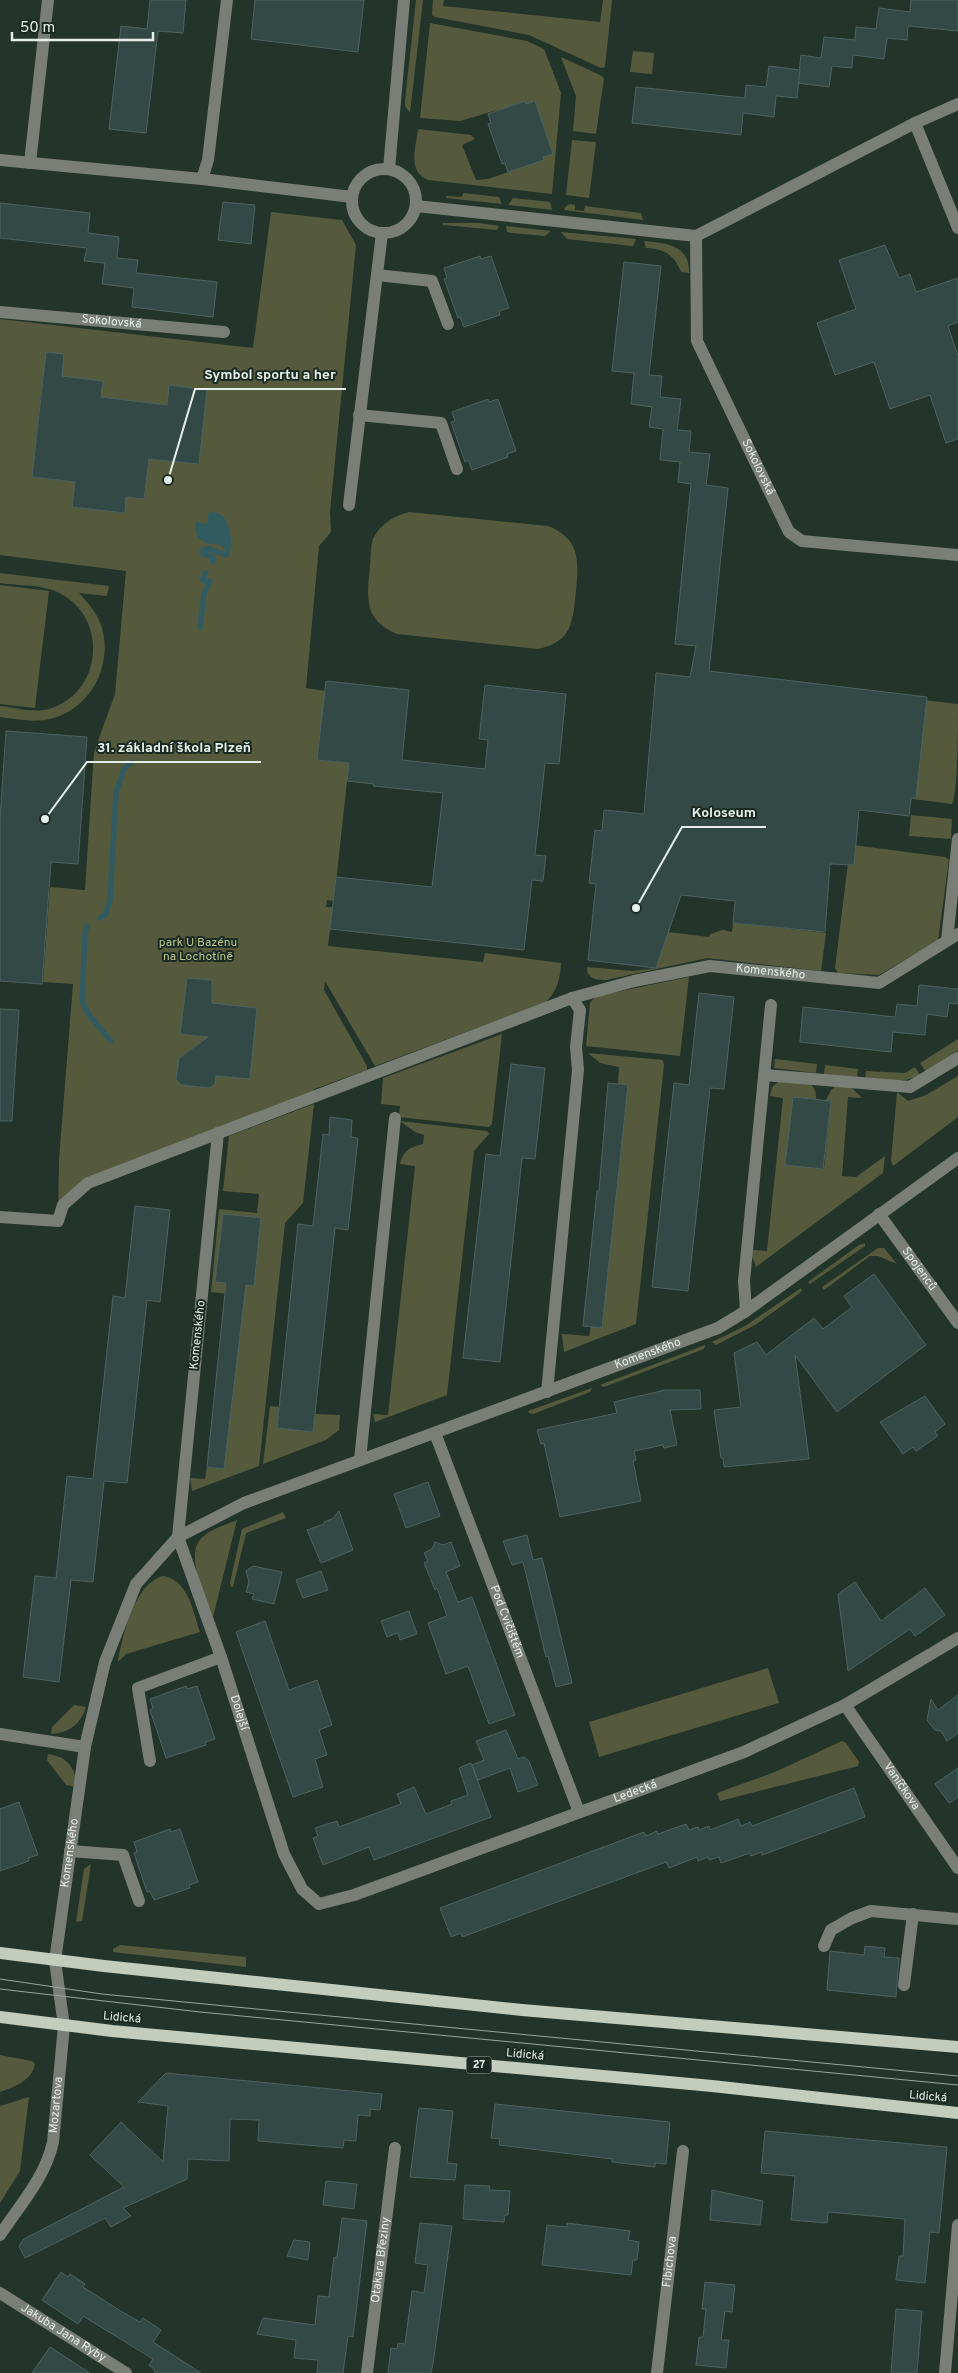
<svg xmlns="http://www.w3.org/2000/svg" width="958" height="2373" font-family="Overpass,sans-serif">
<rect width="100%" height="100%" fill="#23342b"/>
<g fill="#565a3c" fill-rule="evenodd">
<polygon points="416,0 423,0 410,113 405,106 405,100"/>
<polygon points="433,0 444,0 443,6 600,22 603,0 612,0 605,67 601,68 529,35 435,17 432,15"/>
<path d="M430,23L527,41L544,49L561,93L552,194L428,180C407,172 416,147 418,129L471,135L475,139L462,145L476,180L488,179L544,160L524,102L460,121L420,118Z"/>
<polygon points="633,51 654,53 652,74 630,72"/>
<polygon points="561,57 600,75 604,78 596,134 573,131 576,96"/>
<polygon points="572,140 596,142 589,198 566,195"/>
<polygon points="463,193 499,197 502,204 446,198 446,196 462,197"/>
<polygon points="513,198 550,202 552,210 508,205"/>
<polygon points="570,204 575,205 575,210 584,211 585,206 641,213 643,220 564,210 566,206"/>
<path d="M271,212L342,220L356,245L330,512L331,532L319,546L306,688L325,691L317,760L349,763L334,901L327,900L326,907H333L328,946L483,962L485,953L561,963C560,979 558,990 546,1002L375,1066L325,981L324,990L367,1066V1070L314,1089L313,1097L88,1183L58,1221L59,1160L73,984L43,982L50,887L85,890L94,752L115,694L126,571L0,555V319L253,348ZM43,375L101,397L167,405L170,385L207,390L199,464L149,459L144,499L126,497L124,513L73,507L75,482L32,477Z"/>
<polygon points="443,223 479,223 499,226 497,230 443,225"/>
<polygon points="506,226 551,231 545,236 512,233 507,232"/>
<polygon points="561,232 636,239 633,246 567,239"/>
<path d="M644,241C666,243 690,245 689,273L681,272C674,254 664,249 646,248Z"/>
<path d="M409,512L548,526C580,539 579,560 576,590C573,620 573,642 538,649L397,634C363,620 367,597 370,566C371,558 370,547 373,539C380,524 394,516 409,512Z"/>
<path d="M0,573L109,586L107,596L79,593C89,604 98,614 102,628C113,666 90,710 50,719C34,723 17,719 0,717V706C16,708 34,713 49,709C101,694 109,622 63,595C46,584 20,586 0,583Z"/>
<polygon points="0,585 49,591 35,708 0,704"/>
<path d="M923,700L958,704C958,722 958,793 952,804L913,799Z"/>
<polygon points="911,815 952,819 951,839 909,836"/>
<polygon points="853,845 945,857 949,860 938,940 879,975 838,973 835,968 848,863"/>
<path d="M733,923L826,933L821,971L707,958L606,980C596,980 587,979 587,967L633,971L656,968L668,932L709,937L710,934L723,930L732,932Z"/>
<polygon points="689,977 680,1056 586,1046 590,1003 596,996"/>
<polygon points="502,1034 492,1124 489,1127 399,1117 400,1106 381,1104 383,1078"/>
<polygon points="958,1039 958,1051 926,1072 920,1063"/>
<polygon points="588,1053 663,1060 664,1065 636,1324 564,1352 562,1334 589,1336 591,1327 602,1327 627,1085 618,1084 619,1067 600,1063"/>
<polygon points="775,1059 817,1064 816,1073 774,1068"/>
<polygon points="825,1065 858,1069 857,1078 824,1074"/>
<path d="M915,1067L920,1075C902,1084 885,1080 865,1078L866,1071L905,1073Z"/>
<polygon points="958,1076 958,1117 893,1166 891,1161 897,1092 908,1101 926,1095"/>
<path d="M778,1082L809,1083C815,1087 816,1092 816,1099L793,1097L786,1164L824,1169L831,1101L826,1100L831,1090L836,1086L852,1088L862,1098L848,1097L842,1176L856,1177L885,1156L883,1173L756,1267L752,1256L753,1250L767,1251L783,1098L770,1096L772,1087Z"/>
<polygon points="314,1104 303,1203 285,1223 259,1466 192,1491 190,1478 205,1479 207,1467 224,1468 243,1308 230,1294 211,1292 219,1209 257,1213 259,1194 223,1191 229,1136"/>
<path d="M400,1121L487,1131L489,1134L474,1151L447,1395L375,1422L373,1414L388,1415L415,1166L400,1164C403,1150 411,1147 423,1144L424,1135L415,1132Z"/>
<polygon points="865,1243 865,1246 810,1284 808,1282 859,1245"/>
<polygon points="878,1248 884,1248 897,1264 878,1256 870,1256 824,1290 822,1287"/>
<polygon points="801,1288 802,1290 800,1293 755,1325 716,1345 712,1342 745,1326"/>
<polygon points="705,1345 704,1349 604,1387 600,1385"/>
<polygon points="592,1388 590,1392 533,1414 529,1413 528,1411"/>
<polygon points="270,1406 279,1407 277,1428 313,1432 315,1414 340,1415 339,1430 326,1440 263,1464"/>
<polygon points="283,1512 286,1518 246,1533 233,1587 231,1587 230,1583 242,1529"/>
<path d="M237,1520L213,1617C207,1598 186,1560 199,1541C207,1530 225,1525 237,1520Z"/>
<path d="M164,1576C189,1581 193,1612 200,1632L126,1654L118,1662C122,1637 135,1581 164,1576Z"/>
<polygon points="768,1668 779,1703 599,1757 589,1722"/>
<path d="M74,1705L86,1707C81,1724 69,1733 51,1734L52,1727Z"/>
<polygon points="842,1741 846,1743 859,1762 858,1766 720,1801 717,1793 775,1772"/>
<path d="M48,1754C68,1757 75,1767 77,1787L66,1785L47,1760Z"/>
<polygon points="91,1864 82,1921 76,1922 84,1869"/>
<polygon points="120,1945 246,1957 246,1967 113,1952 113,1949"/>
<path d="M0,2055L32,2061L35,2064C32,2081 14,2087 0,2092Z"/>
<polygon points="29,2097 20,2171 0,2203 0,2106"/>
</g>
<path fill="#325b61" d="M209,512C229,511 230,531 232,546L224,549L220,545L206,543L198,538L195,528L196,522L207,524Z"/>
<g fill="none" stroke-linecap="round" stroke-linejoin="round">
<g stroke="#325b61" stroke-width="5.5">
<polyline points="213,562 213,557 203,554 203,550 209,549 226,555 228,550 225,542"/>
<polyline points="200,627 204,593 210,582 202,580 206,573"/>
<polyline points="100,918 106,914 110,900 116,793 124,769 132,762"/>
<polyline points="87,926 85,934 82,1001 89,1015 111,1041"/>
</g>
</g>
<g fill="#334945" stroke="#4d6360">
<polygon points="150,0 186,0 183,33 158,31 146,133 109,129 121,26 147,29"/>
<polygon points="255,0 364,0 358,52 251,39"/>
<polygon points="911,0 958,0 958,31 908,26 907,40 887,38 884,59 853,55 852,68 832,66 829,87 798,83 801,55 821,58 824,37 855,40 856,27 876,29 879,8 910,12"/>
<polygon points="769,66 800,70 797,98 776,96 774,117 743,113 741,135 632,123 636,87 745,98 746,85 766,87"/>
<polygon points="525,101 526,104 535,101 553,154 543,157 544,160 508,172 505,163 502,164 488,124 491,123 488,114"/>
<polygon points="223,202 255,205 251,244 218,240"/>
<polygon points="0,203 90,213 88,233 119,237 117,258 138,260 136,273 217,282 213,317 132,307 134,288 102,284 105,263 84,261 87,248 0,238"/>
<polygon points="885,245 899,278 910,274 916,292 958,278 958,322 948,326 958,356 958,439 946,443 930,395 890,409 874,362 835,375 817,323 856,309 839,260"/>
<polygon points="480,256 481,259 491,256 509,308 499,311 500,315 464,327 460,317 458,318 444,279 447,278 444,268"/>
<polygon points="624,262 661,266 649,375 662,376 660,397 681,399 677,430 691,431 689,452 710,454 706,485 728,488 709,671 927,697 916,798 911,798 909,816 859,810 854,865 830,864 825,932 733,923 735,901 681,895 656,968 588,960 596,884 589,883 595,830 602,831 604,810 644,814 656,673 690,677 696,646 675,644 691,484 678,482 680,462 660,460 663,429 649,427 652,407 631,404 634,373 612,371"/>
<polygon points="46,352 64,354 62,376 103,381 101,397 167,405 169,385 207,390 199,464 149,459 144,499 126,497 125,513 72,507 75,482 32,477"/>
<polygon points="488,399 489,402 498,399 516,451 507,454 508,457 472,470 468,460 465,462 451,422 455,421 452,412"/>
<polygon points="326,681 409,690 402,760 485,769 488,740 479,739 485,685 566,694 559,764 545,763 535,855 546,856 543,881 532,880 524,950 330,929 336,877 432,887 443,793 373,786 374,784 347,781 349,763 317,760"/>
<polygon points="6,731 87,737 78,864 51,862 42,984 0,981 0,819"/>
<polygon points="187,978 212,980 212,1003 257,1008 250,1079 216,1076 215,1084 210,1088 181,1085 176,1079 179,1058 208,1037 180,1034"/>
<polygon points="919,985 958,989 958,1004 949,1003 947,1017 927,1014 925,1035 893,1032 891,1052 800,1042 803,1007 895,1017 897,1004 917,1006"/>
<polygon points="699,993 734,997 724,1089 710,1088 688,1291 652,1287 674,1083 689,1085"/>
<polygon points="0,1009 19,1010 12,1121 0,1121"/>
<polygon points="511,1064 545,1068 535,1159 522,1158 500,1362 463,1358 486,1154 500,1156"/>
<polygon points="608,1083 628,1085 602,1328 583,1326 597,1191 599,1191"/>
<polygon points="793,1097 831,1101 823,1169 785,1165"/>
<polygon points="330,1117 352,1120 351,1137 358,1138 348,1230 335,1228 313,1432 277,1428 298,1224 313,1226 323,1134 329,1135"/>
<polygon points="135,1206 170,1210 160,1302 147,1300 127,1483 104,1481 93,1582 71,1580 59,1682 23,1677 35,1576 56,1578 67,1476 93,1479 113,1296 125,1298"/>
<polygon points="223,1214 261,1218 254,1286 246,1285 224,1469 207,1467 226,1283 215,1282"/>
<polygon points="874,1274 926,1345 837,1412 795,1355 809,1459 724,1467 723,1458 721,1458 714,1410 741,1407 734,1353 757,1342 766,1355 814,1318 823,1329 852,1307 844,1296"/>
<polygon points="665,1390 700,1390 701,1409 670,1410 677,1445 664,1448 663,1445 634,1451 636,1460 633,1461 641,1501 560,1517 544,1443 541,1444 537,1430 617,1413 614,1402"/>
<polygon points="925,1396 945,1424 935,1432 938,1436 916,1451 913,1447 903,1454 880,1422"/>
<polygon points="428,1482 440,1516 406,1528 394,1494"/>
<polygon points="339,1511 353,1550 321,1563 307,1530 324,1524 324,1522 332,1519"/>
<polygon points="527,1535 533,1560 542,1558 572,1683 556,1687 548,1656 546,1657 523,1562 512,1565 503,1541"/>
<polygon points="435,1542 443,1545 451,1542 460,1566 446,1572 458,1602 472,1597 515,1715 489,1724 468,1666 446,1674 428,1623 447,1616 437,1588 435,1590 424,1563 428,1561 424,1553 432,1549"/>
<polygon points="253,1566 282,1572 274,1604 252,1599 254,1594 246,1592 249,1582 246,1571"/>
<polygon points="321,1571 328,1590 303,1598 296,1580"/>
<polygon points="855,1582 881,1621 925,1588 945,1615 915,1636 910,1629 848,1671 838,1594"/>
<polygon points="409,1611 417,1634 400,1640 398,1633 387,1637 381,1621"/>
<polygon points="265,1621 289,1690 317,1680 332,1725 319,1730 327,1755 315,1759 323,1787 293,1797 236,1632"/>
<polygon points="186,1686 187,1689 197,1686 215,1739 205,1742 206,1745 166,1758 150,1710 153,1708 150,1699"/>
<polygon points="958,1695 958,1733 947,1741 941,1731 935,1730 927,1720 931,1699 938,1710"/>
<polygon points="506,1730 518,1759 524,1757 529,1761 538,1785 518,1792 510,1768 478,1780 472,1765 484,1760 476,1741"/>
<polygon points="471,1763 491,1817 374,1860 369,1847 323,1865 313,1838 318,1836 315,1828 337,1821 339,1827 401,1804 397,1794 414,1787 426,1814 452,1804 451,1801 468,1795 459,1768"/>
<polygon points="958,1768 958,1797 949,1803 935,1784"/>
<polygon points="854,1788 865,1817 762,1855 762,1852 751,1856 750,1853 721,1863 719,1857 709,1860 708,1857 698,1861 697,1857 669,1868 666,1862 462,1937 461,1933 451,1937 440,1908 644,1832 646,1836 657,1831 658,1834 686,1824 689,1830 698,1827 699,1830 709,1826 710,1830 738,1819 741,1826 750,1822 752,1826"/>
<polygon points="19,1802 38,1855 28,1858 29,1861 0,1871 0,1809"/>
<polygon points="170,1829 171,1832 180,1829 198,1882 189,1885 190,1888 154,1900 150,1891 147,1892 134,1853 137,1852 134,1842"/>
<polygon points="865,1946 885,1948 884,1957 899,1958 896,1997 827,1990 830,1951 864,1955"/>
<polygon points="166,2073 382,2094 380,2110 370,2109 370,2116 358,2115 356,2141 344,2140 343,2148 258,2141 259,2120 230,2119 229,2161 188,2159 187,2179 123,2208 131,2216 111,2227 105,2218 25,2258 19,2246 24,2239 124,2187 90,2155 121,2122 163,2162 168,2106 138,2102"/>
<polygon points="495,2104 670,2122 666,2164 655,2163 655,2167 612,2162 612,2159 499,2145 500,2139 491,2138"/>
<polygon points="419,2108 453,2111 447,2163 457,2164 455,2180 410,2177"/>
<polygon points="765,2131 947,2147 939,2233 930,2232 925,2283 896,2280 899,2256 903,2256 905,2219 828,2212 827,2223 791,2220 795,2176 761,2173"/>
<polygon points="326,2181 357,2184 354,2209 323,2205"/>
<polygon points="465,2185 490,2186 489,2190 510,2191 508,2215 505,2215 504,2222 463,2219"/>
<polygon points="712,2190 763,2201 760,2225 710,2220"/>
<polygon points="342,2218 367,2221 353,2337 348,2336 343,2373 317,2373 318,2360 294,2358 296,2340 257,2334 263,2318 315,2325 318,2296 329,2297 334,2257 337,2258"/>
<polygon points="420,2223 452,2226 433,2364 431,2373 388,2373 391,2348 397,2349 398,2343 405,2344 412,2291 424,2293 428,2265 415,2263"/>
<polygon points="567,2223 630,2231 628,2240 639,2242 637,2260 633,2260 631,2275 542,2265 547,2225 567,2227"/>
<polygon points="294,2240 310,2242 308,2260 287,2256"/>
<polygon points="61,2272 68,2277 70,2274 85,2284 83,2287 119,2310 140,2322 143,2318 161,2330 153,2342 201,2373 155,2373 154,2369 149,2365 153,2359 83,2316 78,2324 42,2300"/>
<polygon points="705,2282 735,2285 732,2312 725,2311 721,2340 729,2340 726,2368 696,2365 699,2337 703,2337 706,2309 702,2309"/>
<polygon points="896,2309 922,2311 917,2373 891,2373"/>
<polygon points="50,2347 90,2373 32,2373"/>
</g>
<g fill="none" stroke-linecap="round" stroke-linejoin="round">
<g stroke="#797e77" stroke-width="12">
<polyline points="915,123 958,228"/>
<polyline points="0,160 202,179 352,197"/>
<polyline points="30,163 48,0"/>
<circle cx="384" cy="201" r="32"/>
<polyline points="389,169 404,0"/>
<polyline points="202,179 208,160 227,0"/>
<polyline points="416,206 696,236 915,123 958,104"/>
<path id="s1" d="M696,236L697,341L789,532L802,541L958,555"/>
<polyline points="377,275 432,281 448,324"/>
<path id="s2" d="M0,312L224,332"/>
<polyline points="359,415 441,423 457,469"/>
<polyline points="349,505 382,233"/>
<polyline points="947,940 958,839"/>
<polyline points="764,1075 910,1087 958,1058"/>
<path id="s3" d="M218,1133L178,1537L221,1657L284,1854L302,1889L319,1904L354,1895L744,1752L845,1705L958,1638"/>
<path id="s4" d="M879,1214L958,1323"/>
<path id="s5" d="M0,1217L58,1221L63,1205L88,1183L572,998L634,981L710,966L879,983L958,934"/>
<polyline points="746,1311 744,1281 771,1005"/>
<polyline points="547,1392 578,1070 576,1047 580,1010 572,998"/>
<path id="s6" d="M435,1433L579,1812"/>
<polyline points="360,1460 395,1118"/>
<path id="s7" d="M845,1705L958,1868"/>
<polyline points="0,1734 85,1747"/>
<polyline points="150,1761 138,1688 221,1657"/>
<polyline points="70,1851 123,1855 139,1901"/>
<polyline points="824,1946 831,1930 852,1918 871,1911 958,1919"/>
<polyline points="904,1985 913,1914"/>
<path id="s8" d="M0,2235C20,2205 45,2178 53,2142L64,2026L55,1961L85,1747L105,1662L136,1584L178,1537L244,1503L718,1328L746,1311L958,1158"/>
<path id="s9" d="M0,2293L126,2373"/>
<path id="s10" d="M367,2373L395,2148"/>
<path id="s11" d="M657,2373L683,2151"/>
<polyline points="945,2373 958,2225"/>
</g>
<g stroke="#c2cdbe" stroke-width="12">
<polyline points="0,1953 104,1966 522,2010 958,2047"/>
<polyline points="0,2017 112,2031 712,2086 958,2113"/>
</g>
<g stroke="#99a69f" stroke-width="1">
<polyline points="0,1979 102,1994 246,2008 958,2076"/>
<polyline points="0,1989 200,2012 958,2085"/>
</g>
</g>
<g text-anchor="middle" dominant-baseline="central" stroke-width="4" stroke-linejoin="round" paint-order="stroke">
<rect fill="#1a2a22" stroke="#a9b5ae" stroke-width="1" x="466.5" y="2056.5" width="25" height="17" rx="4"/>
<g font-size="11" font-weight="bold" fill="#e6f0ea">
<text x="479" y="2065">27</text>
</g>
<g font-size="12" fill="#e6f0ea" stroke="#1a2a22">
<text stroke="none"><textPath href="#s2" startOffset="112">Sokolovská</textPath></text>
<text stroke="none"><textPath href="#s1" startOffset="245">Sokolovská</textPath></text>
<text stroke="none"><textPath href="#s5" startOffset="829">Komenského</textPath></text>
<text stroke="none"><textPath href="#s4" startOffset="68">Spojenců</textPath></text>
<text transform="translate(198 1335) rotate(-84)">Komenského</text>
<text stroke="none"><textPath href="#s8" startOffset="1245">Komenského</textPath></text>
<text stroke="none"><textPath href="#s6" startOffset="202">Pod Cvičištěm</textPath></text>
<text stroke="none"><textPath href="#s3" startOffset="592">Dolejší</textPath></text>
<text stroke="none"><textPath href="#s7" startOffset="99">Vaníčkova</textPath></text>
<text stroke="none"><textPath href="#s3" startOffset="1138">Ledecká</textPath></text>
<text stroke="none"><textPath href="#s8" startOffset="399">Komenského</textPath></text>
<text transform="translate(122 2018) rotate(5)">Lidická</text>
<text transform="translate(525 2055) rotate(5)">Lidická</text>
<text transform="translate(928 2097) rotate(5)">Lidická</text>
<text stroke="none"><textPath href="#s8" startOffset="145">Mozartova</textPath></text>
<text stroke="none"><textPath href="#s10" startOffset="114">Otakara Březiny</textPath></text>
<text stroke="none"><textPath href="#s11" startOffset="112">Fibichova</textPath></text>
<text stroke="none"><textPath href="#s9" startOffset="75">Jakuba Jana Ryby</textPath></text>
</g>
<g font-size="12" fill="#bfc78e" stroke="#1a2a22">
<text x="198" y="943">park U Bazénu<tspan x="198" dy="14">na Lochotíně</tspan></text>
</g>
</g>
<path fill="none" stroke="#e6f0ea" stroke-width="2" d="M168 480L195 389H346M45 819L87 762H261M636 908L682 827H766"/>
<g fill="#e6f0ea" stroke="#1a2a22" stroke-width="2">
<circle cx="168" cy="480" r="5"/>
<circle cx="45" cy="819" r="5"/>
<circle cx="636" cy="908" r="5"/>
</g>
<g font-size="14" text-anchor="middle" font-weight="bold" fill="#e6f0ea" stroke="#1a2a22" stroke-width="4" stroke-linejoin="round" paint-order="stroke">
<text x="270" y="379">Symbol sportu a her</text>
<text x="174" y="752">31. základní škola Plzeň</text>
<text x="724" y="817">Koloseum</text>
</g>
<path d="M12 32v8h141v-8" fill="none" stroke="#e6f0ea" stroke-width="2.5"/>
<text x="20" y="32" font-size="15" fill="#e6f0ea" stroke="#1a2a22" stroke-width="4" paint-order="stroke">50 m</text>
</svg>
